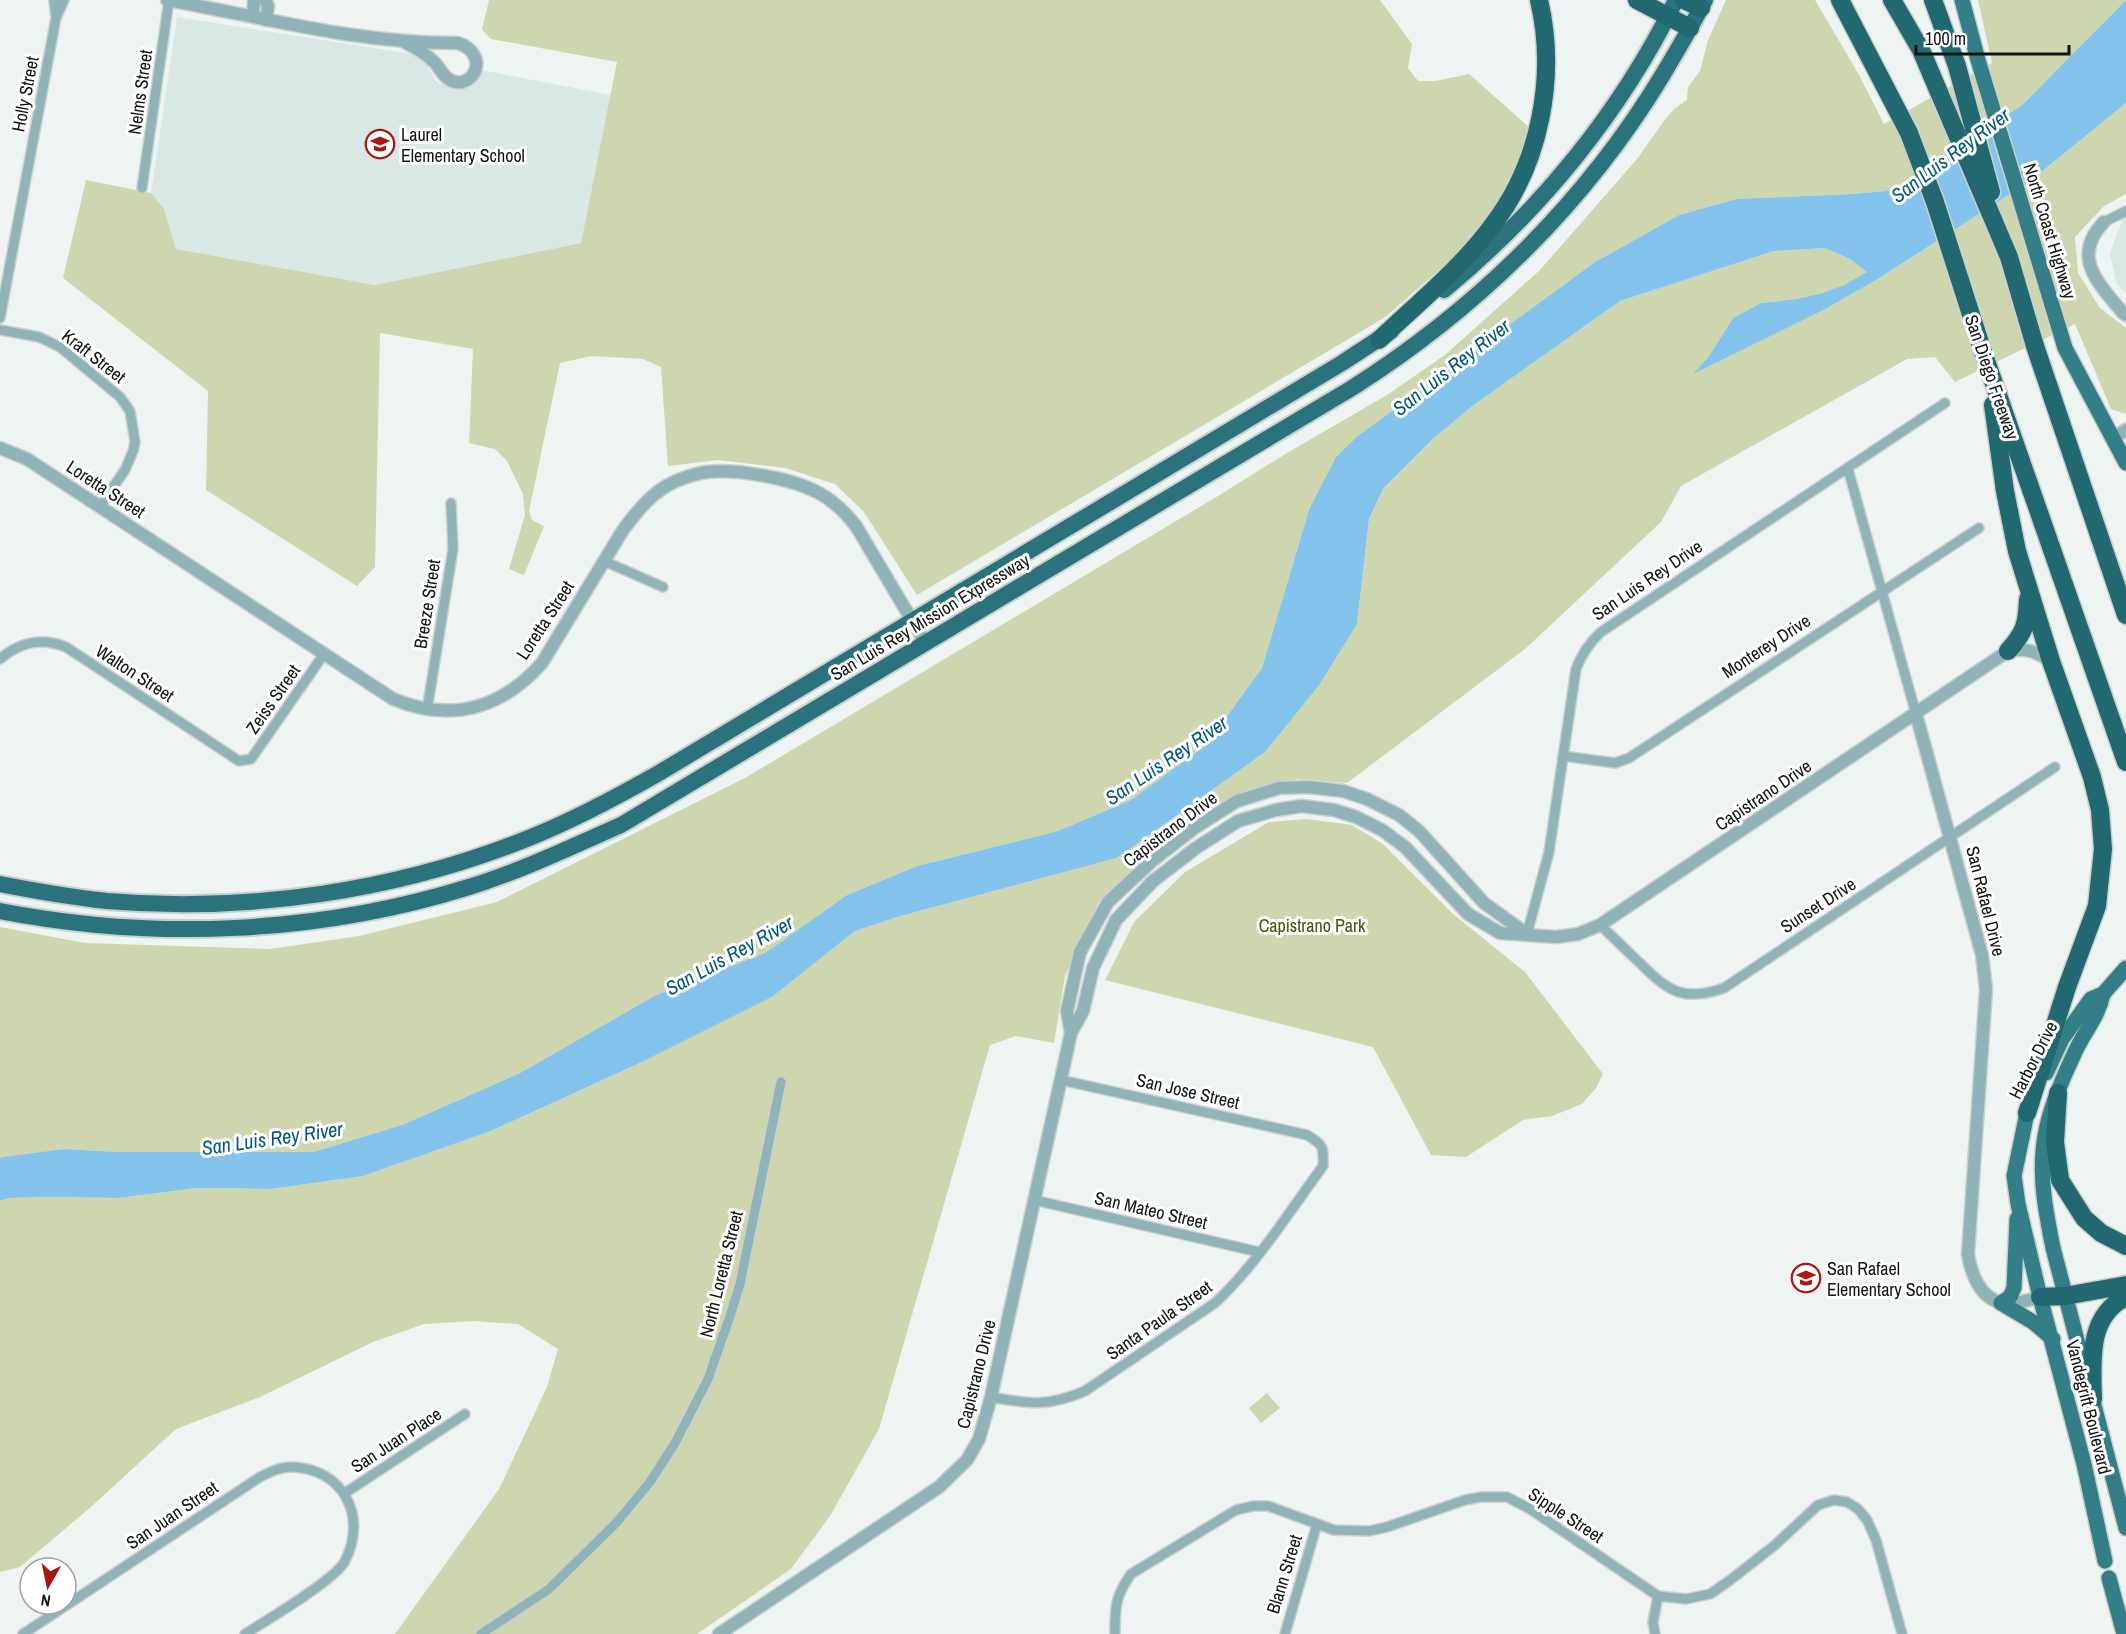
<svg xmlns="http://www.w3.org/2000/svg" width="2126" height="1634" font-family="'Archivo Narrow',sans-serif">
<rect width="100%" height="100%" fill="#eef4f2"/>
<g fill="#d9e8e4">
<polygon points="177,17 418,55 423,58 436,81 443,85 455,87 476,69 611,95 581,243 375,285 176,249 164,209 151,193"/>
<polygon points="2126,210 2126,293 2116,283 2110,253"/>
</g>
<g fill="#cdd6ae">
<polygon points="489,0 1380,0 1412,44 1408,68 1418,81 1435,81 1469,74 1531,129 1500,207 1447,263 1384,318 917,595 864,512 835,484 785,468 718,460 668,466 661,367 643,359 591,356 560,363 529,511 532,520 544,526 524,575 509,569 525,515 523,494 507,461 495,449 469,443 473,349 380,333 375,567 357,586 206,490 208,391 63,278 86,180 151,193 164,209 176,249 375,285 581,243 617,62 491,39 482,30"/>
<polygon points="1726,0 1815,0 1858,73 1884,124 1992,63 1978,0 2126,0 2022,105 1904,187 1887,191 1850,194 1736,199 1679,215 1595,262 1359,435 1309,510 1262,668 1206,745 1131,800 1058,831 917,866 847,895 765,953 656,995 520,1073 402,1125 313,1152 118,1152 64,1149 0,1158 0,927 85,943 270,949 359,936 497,902 745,778 1218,496 1287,453 1387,395 1445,355 1540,270 1637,159 1664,121 1674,109 1687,100 1688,87 1700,71 1708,40"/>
<polygon points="2126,103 2126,194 2104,206 2075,237 2078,273 2100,308 2126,328 2126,414 2111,409 2075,324 1955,382 1935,357 1907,359 1681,486 1661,522 1525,649 1347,783 1297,779 1224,803 1160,848 1099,902 1065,976 1054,1043 1016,1036 990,1045 879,1429 830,1516 791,1569 697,1634 395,1634 499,1489 547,1387 558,1349 518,1324 473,1321 424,1324 373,1342 260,1397 176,1429 92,1506 20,1567 0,1572 0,1201 9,1198 50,1197 119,1198 196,1188 271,1189 363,1176 491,1131 642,1062 772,997 855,931 897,917 1117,858 1265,752 1357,624 1369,519 1383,489 1433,439 1471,407 1620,301 1774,251 1825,248 1850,259 1868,272 1844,285 1822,293 1797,299 1761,303 1733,318 1709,356 1694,373 1881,277 2030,181"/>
<polygon points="1307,819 1352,825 1383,844 1453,914 1525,972 1603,1074 1596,1088 1582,1104 1552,1116 1523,1120 1466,1157 1431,1155 1373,1047 1105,980 1134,922 1185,872 1269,822"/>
<polygon points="1267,1393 1280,1408 1261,1423 1249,1408"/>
</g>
<polygon fill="#84c4ec" points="2126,0 2126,103 2030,181 1881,277 1825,309 1693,374 1709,356 1733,318 1761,303 1797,299 1822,293 1844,285 1867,272 1850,259 1825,248 1774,251 1620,301 1471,407 1433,439 1383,489 1369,519 1357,624 1319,685 1265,752 1117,858 897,917 855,931 772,997 642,1062 491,1131 363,1176 271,1189 196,1188 119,1198 50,1197 9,1198 0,1201 0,1158 3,1157 64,1149 118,1152 313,1152 402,1125 520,1073 656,995 765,953 847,895 917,866 1058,831 1131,800 1206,745 1262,668 1309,510 1336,457 1359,435 1595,262 1679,215 1736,199 1850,194 1887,191 1904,187 2022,105"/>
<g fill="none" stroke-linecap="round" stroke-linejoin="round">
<g stroke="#cbd0ce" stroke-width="12">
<g id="minor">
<polyline points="54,0 56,18 64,0"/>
<polyline points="142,188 169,0"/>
<polyline points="2104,222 2126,211"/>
<polyline points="0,318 56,18"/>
<polyline points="0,330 39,337 60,347 120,397 130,411 135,442 133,451 125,470 100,506"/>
<polyline points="1848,469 1916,714"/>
<polyline points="604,561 663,587"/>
<path d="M0,659C20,642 41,637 66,647L239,761L251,759L324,654"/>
<polyline points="427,710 453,549 451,503"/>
<polyline points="1563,756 1615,763 1629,758 1979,528"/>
<path d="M1600,925C1614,938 1627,951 1641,964C1669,992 1684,1002 1724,988L2055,767"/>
<path d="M1527,934L1549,852L1576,669C1582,653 1589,643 1601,632L1945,403"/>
<polyline points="1034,1200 1259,1252"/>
<path d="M991,1397C1029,1404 1048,1407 1085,1391L1215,1303C1257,1264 1289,1212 1323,1166C1324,1146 1323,1145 1307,1135L1061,1080"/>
<polyline points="345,1493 465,1414"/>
<path d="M23,1634L260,1477C270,1472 280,1467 291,1467C343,1468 368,1516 345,1561C335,1580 267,1620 245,1634"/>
<polyline points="481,1634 549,1589 617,1522 650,1482 675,1443 708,1379 729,1319 740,1284 781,1082"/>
<path d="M1115,1634C1115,1607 1115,1597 1131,1574L1236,1510L1253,1506H1268L1334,1530L1369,1531L1387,1527L1465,1500L1481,1497H1507L1530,1509L1658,1596L1686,1599L1710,1594L1729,1581L1775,1545L1818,1505L1834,1500L1847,1502L1858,1509L1867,1520L1876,1540L1902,1634"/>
<polyline points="1285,1634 1317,1524"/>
<polyline points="1655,1634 1653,1622 1658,1596"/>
</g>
</g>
<g stroke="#cbd0ce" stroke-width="15">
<g id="tertiary">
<path d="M167,0C263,17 360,44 458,43C490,54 475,89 452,81C442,77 440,67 433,61C425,53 416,48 406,43"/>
<polyline points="265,0 268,6 266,20"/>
<polyline points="253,17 254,0"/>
<path d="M2104,222C2070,257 2099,284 2123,313L2126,315"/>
<polyline points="2113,438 2126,430"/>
<path d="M0,448L27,459L393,699C451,723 501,709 542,663L623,530C638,510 653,491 676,481C686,477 697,473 707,472C738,469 791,478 819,493C834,501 845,512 856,526L926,644"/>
<path d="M1916,714L1982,955L1986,989L1968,1254C1971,1274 1980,1298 2002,1303C2014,1305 2029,1300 2040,1297"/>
<polyline points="1071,1033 1067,1011 1080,952 1108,902 1152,861 1193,829 1237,801 1279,788 1308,787 1343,791 1367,799 1399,815 1419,831 1484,903 1527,934"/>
<path d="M719,1634L939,1487L967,1460L979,1439L991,1397L1071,1033L1083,1011L1093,968L1116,920L1153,881L1196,848L1238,821L1276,810L1301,806L1334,810L1356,817L1382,830L1405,847L1468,914L1500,933L1556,937L1578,934L1600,925L2008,651C2026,647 2036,652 2051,661"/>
</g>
</g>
<g stroke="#cbd0ce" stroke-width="18">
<g id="primary">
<polyline points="1962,0 1978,60 2065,348 2126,463"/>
<path d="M2103,994C2098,1018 2085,1030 2075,1052C2061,1082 2045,1118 2043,1152C2040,1185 2047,1217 2053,1248L2126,1528"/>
<polyline points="2046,1073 2062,1039 2091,999 2103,994 2126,968"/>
<polyline points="2032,1103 2027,1113 2014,1176 2018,1204 2040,1297 2084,1464 2105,1561"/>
<polyline points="2017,1219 2014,1288 2010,1297 2001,1303 2033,1322 2053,1339"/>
<polyline points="2109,1578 2124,1634"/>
</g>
</g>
<g stroke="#cbd0ce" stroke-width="20">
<g id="trunk">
<path d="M1444,290C1540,211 1621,112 1676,0"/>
<path d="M0,884C36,891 71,897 107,901C249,913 397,891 529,838C574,820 617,797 659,773L1342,363L1391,331"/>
<path d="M0,911C155,941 318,934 469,887C521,871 571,847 621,825L1352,388C1478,308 1585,203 1662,76C1677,51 1692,26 1705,0"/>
</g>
</g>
<g stroke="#cbd0ce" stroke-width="21">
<g id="motorway">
<polyline points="1637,0 1690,28"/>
<polyline points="1684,0 1701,8"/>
<polyline points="1840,0 1909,133 1935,202 1983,352 2126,762"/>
<polyline points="1892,0 1921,50 2009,257 2035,346 2126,615"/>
<polyline points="1933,0 1957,66 1991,192"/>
<path d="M1379,340C1417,304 1460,269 1492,226C1540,164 1557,77 1539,0"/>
<polyline points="1993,405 2005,491 2017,551 2051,661 2092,777 2100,810 2103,849 2097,906 2067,987 2027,1113"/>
<path d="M2008,651C2025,632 2027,624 2028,599"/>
<polyline points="2058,1093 2055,1142 2060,1180 2084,1218 2101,1233 2126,1246"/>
<polyline points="2040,1297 2065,1296 2126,1285"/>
<path d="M2093,1399C2092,1362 2087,1316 2126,1297"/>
</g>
</g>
<use href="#minor" stroke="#90b3b8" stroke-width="9"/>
<use href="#tertiary" stroke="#90b3b8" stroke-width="12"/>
<use href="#primary" stroke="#347e87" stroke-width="15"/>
<use href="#trunk" stroke="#2a737c" stroke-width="16"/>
<use href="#motorway" stroke="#216870" stroke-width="18"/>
</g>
<defs>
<g id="school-ring" transform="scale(1.5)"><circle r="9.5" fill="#fff" stroke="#a91710" stroke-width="1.5"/><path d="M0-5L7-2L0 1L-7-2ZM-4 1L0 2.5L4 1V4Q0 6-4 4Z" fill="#a91710"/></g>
</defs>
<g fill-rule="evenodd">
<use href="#school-ring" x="380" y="144"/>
<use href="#school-ring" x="1806" y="1278"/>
</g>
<g text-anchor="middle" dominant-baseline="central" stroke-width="6" stroke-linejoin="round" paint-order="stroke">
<g font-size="18" fill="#111313" stroke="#fff">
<text transform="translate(140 92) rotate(-82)">Nelms Street</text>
<text transform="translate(25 94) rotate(-79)">Holly Street</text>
<text transform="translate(2050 231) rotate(73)">North Coast Highway</text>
<text transform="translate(94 356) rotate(38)">Kraft Street</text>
<text transform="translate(1992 377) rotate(71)">San Diego Freeway</text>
<text transform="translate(106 489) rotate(33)">Loretta Street</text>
<text transform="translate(1647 580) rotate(-34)">San Luis Rey Drive</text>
<text transform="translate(427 604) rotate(-81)">Breeze Street</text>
<text transform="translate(930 617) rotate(-31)">San Luis Rey Mission Expressway</text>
<text transform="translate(545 620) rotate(-57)">Loretta Street</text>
<text transform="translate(1766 646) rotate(-33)">Monterey Drive</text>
<text transform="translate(135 673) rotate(33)">Walton Street</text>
<text transform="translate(273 699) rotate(-55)">Zeiss Street</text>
<text transform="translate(1763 795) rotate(-34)">Capistrano Drive</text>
<text transform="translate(1170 829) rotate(-37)">Capistrano Drive</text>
<text transform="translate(1986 901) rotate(76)">San Rafael Drive</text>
<text transform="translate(1818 905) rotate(-33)">Sunset Drive</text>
<text transform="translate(2033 1060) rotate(-63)">Harbor Drive</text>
<text transform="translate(1188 1091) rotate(13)">San Jose Street</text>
<text transform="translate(1151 1210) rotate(13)">San Mateo Street</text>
<text transform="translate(721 1274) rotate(-76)">North Loretta Street</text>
<text transform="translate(1159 1320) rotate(-35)">Santa Paula Street</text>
<text transform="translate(976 1374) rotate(-76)">Capistrano Drive</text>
<text transform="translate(2089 1407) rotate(76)">Vandegrift Boulevard</text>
<text transform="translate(396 1440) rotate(-33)">San Juan Place</text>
<text transform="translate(172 1515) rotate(-34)">San Juan Street</text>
<text transform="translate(1566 1515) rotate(33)">Sipple Street</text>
<text transform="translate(1284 1574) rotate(-73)">Blann Street</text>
</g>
<g font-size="18" fill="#111313" stroke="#fff" text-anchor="start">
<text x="401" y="134">Laurel<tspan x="401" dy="21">Elementary School</tspan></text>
<text x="1827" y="1268">San Rafael<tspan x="1827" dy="21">Elementary School</tspan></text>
</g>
<g font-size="18" fill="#485307" stroke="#fff">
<text x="1312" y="925">Capistrano Park</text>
</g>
<g font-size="20" font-style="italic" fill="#01577d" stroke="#fff">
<text transform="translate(1950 155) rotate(-37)">San Luis Rey River</text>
<text transform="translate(1451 367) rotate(-38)">San Luis Rey River</text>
<text transform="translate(1166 760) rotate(-34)">San Luis Rey River</text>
<text transform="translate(729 955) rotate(-29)">San Luis Rey River</text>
<text transform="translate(272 1138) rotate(-8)">San Luis Rey River</text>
</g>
</g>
<g transform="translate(48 1586) rotate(189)"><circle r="28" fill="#ffffff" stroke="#a0a1a1" stroke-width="1.5"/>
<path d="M0-4.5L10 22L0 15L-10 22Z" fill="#a91710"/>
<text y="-9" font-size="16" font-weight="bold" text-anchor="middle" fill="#111313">N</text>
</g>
<path d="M1916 45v9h153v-9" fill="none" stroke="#111313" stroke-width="3"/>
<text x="1925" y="45" font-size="18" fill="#111313" stroke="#ffffff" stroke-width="4.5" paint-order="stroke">100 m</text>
</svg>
